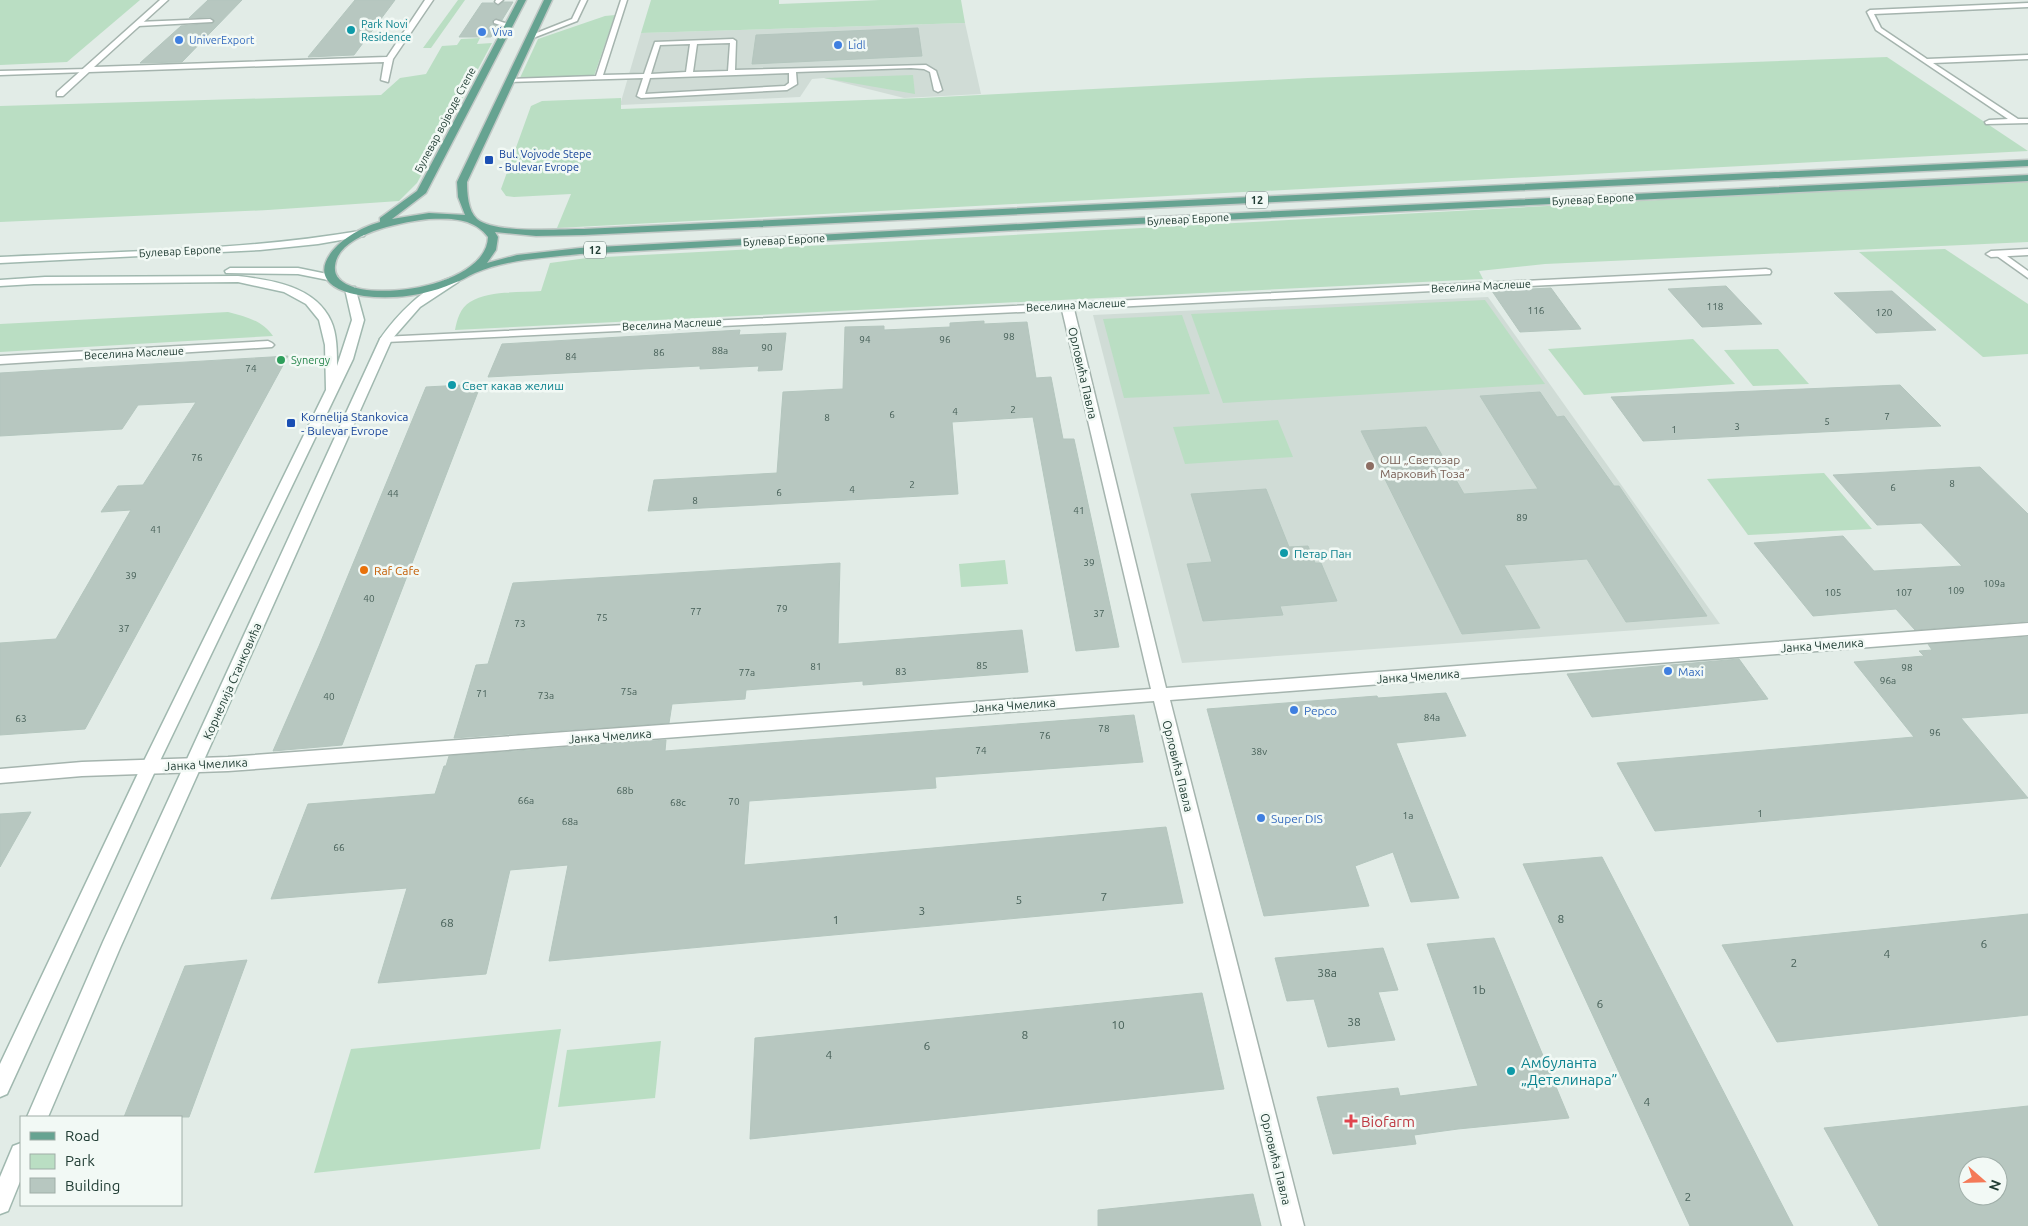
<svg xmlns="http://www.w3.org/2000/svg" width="2028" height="1226" font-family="Ubuntu,sans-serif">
<rect width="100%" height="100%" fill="#e2ece7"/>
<g fill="#d0dcd6">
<polygon points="965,23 981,94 904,98 824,78 812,79 800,97 620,105 641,33"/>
<polygon points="1488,297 1720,624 1182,663 1093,315"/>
</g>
<g fill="#badec3">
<polygon points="0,0 140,0 67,62 0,65"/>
<polygon points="458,0 465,0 431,48 423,48"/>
<polygon points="651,0 779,0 779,4 880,0 961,0 965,23 641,33"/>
<polygon points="615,15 594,76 519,80 538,39 605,16"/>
<polygon points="480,38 477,44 492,43 417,183 399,201 268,210 0,222 0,106 381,95 400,78 426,74 442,46 457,45 461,39"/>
<polygon points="1887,57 2028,151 557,228 571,194 514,197 506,196 501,189 531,106 542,101 621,98 621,109 921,98 1308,78"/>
<polygon points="913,75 915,94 824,78"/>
<path d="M2028,180V242L1545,264L1479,271L1483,279L455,330C457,320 460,308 470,302C489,290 519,293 541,291L550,263L587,258Z"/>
<polygon points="1945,249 2028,304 2028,354 1983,357 1859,252"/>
<polygon points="1485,300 1545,384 1223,403 1191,314"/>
<path d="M228,312C246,317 262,320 273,336L0,352V324Z"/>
<polygon points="1182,315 1210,394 1124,398 1103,319"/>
<polygon points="1693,339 1735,384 1584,395 1548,349"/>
<polygon points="1778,349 1809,384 1753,386 1724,350"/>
<polygon points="1278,420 1293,457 1185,464 1173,427"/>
<polygon points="1824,473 1872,529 1748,535 1707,479"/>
<polygon points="1005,560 1008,584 961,587 959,564"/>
<polygon points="561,1029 540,1149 314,1173 351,1049"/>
<polygon points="661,1041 655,1098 558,1107 567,1050"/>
</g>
<g fill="#b7c7c0" stroke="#b4c6be" fill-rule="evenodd">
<polygon points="208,0 242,0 182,62 140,63 181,26 213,23 215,21 210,17 189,18"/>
<polygon points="355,0 395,0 354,55 308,57"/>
<polygon points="503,2 513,2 502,20 493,19 492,24 498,26 491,37 459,37 482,3 493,3 498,6"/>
<polygon points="918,28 922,56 752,64 756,35"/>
<polygon points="1726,286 1762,324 1702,327 1668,289"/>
<polygon points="1551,288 1581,329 1520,332 1492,291"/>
<polygon points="1892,291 1936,330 1876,333 1834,293"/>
<polygon points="984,321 984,324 1027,322 1036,378 1051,377 1063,439 1074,439 1119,647 1076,651 1033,417 952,422 958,494 648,511 654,480 777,473 783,392 843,389 845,327 884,326 884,330 950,327 950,323"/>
<polygon points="740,330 739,335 786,333 782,370 758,371 759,366 700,369 700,366 488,377 502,344"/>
<polygon points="288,356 85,729 0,735 0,643 56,639 131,510 101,512 118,486 143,485 196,402 138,405 122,429 0,436 0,373"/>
<polygon points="481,384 342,745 273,751 319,646 426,387"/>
<polygon points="1900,385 1941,426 1643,441 1611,397"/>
<polygon points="1540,392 1557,417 1564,416 1614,486 1619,486 1707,616 1626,622 1587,559 1504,565 1540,628 1462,634 1361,431 1426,427 1464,494 1538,489 1480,396"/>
<polygon points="1980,467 2028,514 2028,621 1915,630 1896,609 1813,616 1754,543 1843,536 1874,571 1962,566 1921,523 1877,525 1833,475"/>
<polygon points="1266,489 1289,547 1308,546 1315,563 1321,563 1337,601 1280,606 1283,615 1203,621 1187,564 1212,562 1191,494"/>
<polygon points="840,563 838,644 1022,630 1028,672 863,685 863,681 746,690 745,699 672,704 669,723 454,738 476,665 488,664 513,583"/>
<polygon points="2028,637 2028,713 1961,718 2028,798 1655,831 1617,763 1914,737 1854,662 1924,656 1919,651 1932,650 1928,644"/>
<polygon points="1739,659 1768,699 1592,717 1567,674"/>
<polygon points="1446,693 1466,736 1396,743 1459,898 1411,902 1393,852 1355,866 1369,906 1264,916 1207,709 1377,696 1378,698"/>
<polygon points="1134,715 1143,762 935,777 936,788 749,801 744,865 1166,827 1183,903 549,961 568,865 510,870 486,974 378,983 407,888 271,899 308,804 435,794 444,766 446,766 449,756 666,740 665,751"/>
<polygon points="31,812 0,867 0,814"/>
<polygon points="1602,857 1793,1226 1690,1226 1523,864"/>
<polygon points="2028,914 2028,1015 1777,1042 1722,945"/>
<polygon points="1494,938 1569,1118 1458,1129 1414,1135 1416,1144 1333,1154 1317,1097 1398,1088 1400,1096 1478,1086 1427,944"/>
<polygon points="1383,948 1398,990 1378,992 1395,1040 1328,1047 1314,999 1287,1001 1275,958"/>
<polygon points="247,960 189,1117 124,1117 185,966"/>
<polygon points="1202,993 1224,1089 750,1139 755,1038"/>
<path d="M2028,1106V1226H1879L1824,1128ZM1968,1166H1998V1196H1968Z"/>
<polygon points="1253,1194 1261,1226 1098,1226 1098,1210"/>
</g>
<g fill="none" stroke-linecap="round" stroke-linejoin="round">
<g stroke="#a5b4ae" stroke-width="3">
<g id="lane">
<polygon points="496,0 503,0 498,4 495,2"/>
<polygon points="581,0 587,0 577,21 533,38 529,38 529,36 572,19"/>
<path d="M621,0H627L603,75L644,74L655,42L733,39L736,41L735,70L926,65L936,71L942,90L938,92L934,90L930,72L924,69L911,68L796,72L797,84L787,90L641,98L637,96L643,78L507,82V80L509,79L596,76ZM730,43L728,71L693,72L697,44ZM690,44L686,72L651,74L660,45ZM789,73V83L785,86L645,94L650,78Z"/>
<polygon points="2028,3 2028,7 1874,14 1881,28 1927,59 2028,55 2028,59 1933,63 2018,119 2028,119 2028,123 1986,124 1985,122 1989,120 2008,119 1876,30 1867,12 1870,10"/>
<polygon points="210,19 213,21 212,22 138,26 135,24 138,22"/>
<polygon points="496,20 511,25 512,26 509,28 494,23 494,21"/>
<polygon points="89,69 90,70 87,72 0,75 0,71"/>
<polygon points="2000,251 2028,271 2028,278 1997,256 1996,254"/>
</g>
</g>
<g stroke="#a5b4ae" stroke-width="3">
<g id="street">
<polygon points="160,0 168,0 94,67 387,57 425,0 433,0 393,59 388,82 381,80 384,62 89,72 63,96 57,96 57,92"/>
<polygon points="2028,249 2028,255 1991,257 1986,254 1991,251"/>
<polygon points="1766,269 1770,270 1771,272 1770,274 1074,309 1166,688 2028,623 2028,635 1170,700 1304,1226 1282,1226 1154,701 228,771 82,776 0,783 0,769 82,762 228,757 1151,689 1062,310 386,342 380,339 382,337"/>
<polygon points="268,341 272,343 274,345 272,347 0,364 0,356"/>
</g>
</g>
<g stroke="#a0b8af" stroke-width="3">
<g id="secondary">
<path d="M360,231L365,234L364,236L318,244L260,250L0,263V257C120,251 241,251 360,231Z"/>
<polygon points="230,268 298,268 337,276 338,278 333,281 298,274 226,273 225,271"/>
<path d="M238,276C271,280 315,286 331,321C337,334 337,352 337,366L352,320L345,289L347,287H355L364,320L353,359L157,767L7,1094L0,1097V1064L141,767L326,390L325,345L319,320L306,304L284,292L238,282L34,284L0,286V280L45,277Z"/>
<path d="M454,277L458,278L459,280L458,282L420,307L392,339L120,948L48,1117H27L103,942L380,339C396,316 426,284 454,277Z"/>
<polygon points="21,1143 21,1179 8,1211 0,1214 0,1177 13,1146"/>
</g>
</g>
<g stroke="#c1c9c6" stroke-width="3">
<path id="primary" d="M518,0H526L426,193L392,219L429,213L465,215L458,197L457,182L544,0H552L467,182C467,193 468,211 477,219C495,234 560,229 584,229L2028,160V166L584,235L536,236L495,232L498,237L496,250L487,263L517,255L580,248L1075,221L2028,175V181L1075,227L580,254C545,258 507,259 475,273C468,276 461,281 454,283C427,295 394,300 364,296C289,285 335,234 380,222V218L417,191ZM429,219C451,218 474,218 488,237C487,284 379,302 346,284C339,280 334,275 335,266C338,233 403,222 429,219Z"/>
</g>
<use href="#lane" fill="#fff" fill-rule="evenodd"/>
<use href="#street" fill="#fff" fill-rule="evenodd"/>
<use href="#secondary" fill="#fff" fill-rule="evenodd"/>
<use href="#primary" fill="#66a391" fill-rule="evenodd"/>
</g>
<g fill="#0f9aa8" stroke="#f2f9f5" stroke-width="2">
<circle cx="351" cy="30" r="5"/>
<circle cx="452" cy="385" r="5"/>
<circle cx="1284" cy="553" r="5"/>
<circle cx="1511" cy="1071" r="5"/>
</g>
<g fill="#3f7fe0" stroke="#f2f9f5" stroke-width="2">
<circle cx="482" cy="32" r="5"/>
<circle cx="179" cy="40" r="5"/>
<circle cx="838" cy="45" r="5"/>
<circle cx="1668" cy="671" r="5"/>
<circle cx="1294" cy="710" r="5"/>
<circle cx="1261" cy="818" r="5"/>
</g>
<g fill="#1a4fb4" stroke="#f2f9f5" stroke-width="2">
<rect x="484" y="155" width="10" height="10" rx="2.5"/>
<rect x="286" y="418" width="10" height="10" rx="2.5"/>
</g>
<circle fill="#2e9e5b" stroke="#f2f9f5" stroke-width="2" cx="281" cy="360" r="5"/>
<circle fill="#8d6e63" stroke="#f2f9f5" stroke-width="2" cx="1370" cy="466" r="5"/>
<circle fill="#e8710a" stroke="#f2f9f5" stroke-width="2" cx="364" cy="570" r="5"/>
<path fill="#e0444e" stroke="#f2f9f5" stroke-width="2" d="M1348.5 1113.5h5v5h5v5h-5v5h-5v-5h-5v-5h5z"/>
<g text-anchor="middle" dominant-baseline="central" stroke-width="5" stroke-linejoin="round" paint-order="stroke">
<g font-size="10" fill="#476058">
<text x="1715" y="306">118</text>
<text x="1536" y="310">116</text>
<text x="1884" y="312">120</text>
<text x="1009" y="336">98</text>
<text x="865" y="339">94</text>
<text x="945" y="339">96</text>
<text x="767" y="347">90</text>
<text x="720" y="350">88a</text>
<text x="659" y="352">86</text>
<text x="571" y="356">84</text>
<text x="251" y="368">74</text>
<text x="1013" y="409">2</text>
<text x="955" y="411">4</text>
<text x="892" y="414">6</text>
<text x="1887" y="416">7</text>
<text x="827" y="417">8</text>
<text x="1827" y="421">5</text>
<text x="1737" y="426">3</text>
<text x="1674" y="429">1</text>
<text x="197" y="457">76</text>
<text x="1952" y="483">8</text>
<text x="912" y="484">2</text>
<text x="1893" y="487">6</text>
<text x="852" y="489">4</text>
<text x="779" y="492">6</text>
<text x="393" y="493">44</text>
<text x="695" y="500">8</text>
<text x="1079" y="510">41</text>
<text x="1522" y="517">89</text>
<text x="156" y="529">41</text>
<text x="1089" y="562">39</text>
<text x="131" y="575">39</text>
<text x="1994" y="583">109a</text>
<text x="1956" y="590">109</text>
<text x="1833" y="592">105</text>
<text x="1904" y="592">107</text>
<text x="369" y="598">40</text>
<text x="782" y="608">79</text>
<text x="696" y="611">77</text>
<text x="1099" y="613">37</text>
<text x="602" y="617">75</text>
<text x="520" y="623">73</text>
<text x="124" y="628">37</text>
<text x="982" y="665">85</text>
<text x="816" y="666">81</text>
<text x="1907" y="667">98</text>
<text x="901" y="671">83</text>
<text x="747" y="672">77a</text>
<text x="1888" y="680">96a</text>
<text x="629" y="691">75a</text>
<text x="482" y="693">71</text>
<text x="546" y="695">73a</text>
<text x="329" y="696">40</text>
<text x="1432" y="717">84a</text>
<text x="21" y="718">63</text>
<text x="1104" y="728">78</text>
<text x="1935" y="732">96</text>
<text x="1045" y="735">76</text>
<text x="981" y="750">74</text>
<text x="1259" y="751">38v</text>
<text x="625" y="790">68b</text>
<text x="526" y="800">66a</text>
<text x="734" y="801">70</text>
<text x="678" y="802">68c</text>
<text x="1760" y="813">1</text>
<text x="1408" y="815">1a</text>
<text x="570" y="821">68a</text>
<text x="339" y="847">66</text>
</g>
<g font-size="11" fill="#0d838f" stroke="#f2f9f5" text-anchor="start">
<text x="361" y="24">Park Novi<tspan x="361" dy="13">Residence</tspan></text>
</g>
<g font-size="11" fill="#366cbe" stroke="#f2f9f5" text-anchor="start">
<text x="492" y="32">Viva</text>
<text x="189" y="40">UniverExport</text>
<text x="848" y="45">Lidl</text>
</g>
<g font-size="11" fill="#223e35" stroke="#f2f9f5">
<text transform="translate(445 120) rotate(-62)">Булевар војводе Степе</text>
<text transform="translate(1593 199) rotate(-3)">Булевар Европе</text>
<text transform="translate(1188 219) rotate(-3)">Булевар Европе</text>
<text transform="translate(784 240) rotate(-3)">Булевар Европе</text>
<text transform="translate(180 251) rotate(-3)">Булевар Европе</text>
<text transform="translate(1481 286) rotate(-3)">Веселина Маслеше</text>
<text transform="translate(1076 305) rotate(-3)">Веселина Маслеше</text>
<text transform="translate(672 324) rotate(-3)">Веселина Маслеше</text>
<text transform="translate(134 353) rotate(-3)">Веселина Маслеше</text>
</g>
<g font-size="11" fill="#164399" stroke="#f2f9f5" text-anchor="start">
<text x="499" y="154">Bul. Vojvode Stepe<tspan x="499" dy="13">- Bulevar Evrope</tspan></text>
</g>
<g fill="#f2f9f5" stroke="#60766f" stroke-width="1">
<rect x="1246" y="191.5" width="22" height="17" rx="4"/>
<rect x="584" y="241.5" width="22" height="17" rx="4"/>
</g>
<g font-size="11" font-weight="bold" fill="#223e35">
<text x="1257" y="200">12</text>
<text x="595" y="250">12</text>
</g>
<g font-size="11" fill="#27864d" stroke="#f2f9f5" text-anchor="start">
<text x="291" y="360">Synergy</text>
</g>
<g font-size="12" fill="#223e35" stroke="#f2f9f5">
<text transform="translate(1083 373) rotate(77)">Орловића Павла</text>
<text transform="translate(1822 645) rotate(-4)">Јанка Чмелика</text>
<text transform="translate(1418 676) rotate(-4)">Јанка Чмелика</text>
<text transform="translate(232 681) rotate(-66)">Корнелија Станковића</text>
<text transform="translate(1014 705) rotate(-4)">Јанка Чмелика</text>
<text transform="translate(610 736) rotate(-4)">Јанка Чмелика</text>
<text transform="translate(206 764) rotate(-3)">Јанка Чмелика</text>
<text transform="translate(1178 766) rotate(76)">Орловића Павла</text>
<text transform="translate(1276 1159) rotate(76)">Орловића Павла</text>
</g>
<g font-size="12" fill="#0d838f" stroke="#f2f9f5" text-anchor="start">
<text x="462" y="385">Свет какав желиш</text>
<text x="1294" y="553">Петар Пан</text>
</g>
<g font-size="12" fill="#164399" stroke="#f2f9f5" text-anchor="start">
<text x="301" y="416">Kornelija Stankovica<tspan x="301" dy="14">- Bulevar Evrope</tspan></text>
</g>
<g font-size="12" fill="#785e54" stroke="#f2f9f5" text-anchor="start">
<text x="1380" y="459">ОШ „Светозар<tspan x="1380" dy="14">Марковић Тоза”</tspan></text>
</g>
<g font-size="12" fill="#c56008" stroke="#f2f9f5" text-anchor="start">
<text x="374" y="570">Raf Cafe</text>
</g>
<g font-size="12" fill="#366cbe" stroke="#f2f9f5" text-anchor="start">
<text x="1678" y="671">Maxi</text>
<text x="1304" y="710">Pepco</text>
<text x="1271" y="818">Super DIS</text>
</g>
<g font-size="12" fill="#476058">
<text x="1104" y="896">7</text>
<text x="1019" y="899">5</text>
<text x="922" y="910">3</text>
<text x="1561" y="918">8</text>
<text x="836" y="919">1</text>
<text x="447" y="922">68</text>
<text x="1984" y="943">6</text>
<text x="1887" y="953">4</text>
<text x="1794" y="962">2</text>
<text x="1327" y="972">38a</text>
<text x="1479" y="989">1b</text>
<text x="1600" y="1003">6</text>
<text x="1354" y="1021">38</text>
<text x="1118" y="1024">10</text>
<text x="1025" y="1034">8</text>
<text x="927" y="1045">6</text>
<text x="829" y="1054">4</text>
<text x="1647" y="1101">4</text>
<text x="1688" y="1196">2</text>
</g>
<g font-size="15" fill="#0d838f" stroke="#f2f9f5" text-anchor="start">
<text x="1521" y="1062">Амбуланта<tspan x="1521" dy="17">„Детелинара”</tspan></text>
</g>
<g font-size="15" fill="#be3a42" stroke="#f2f9f5" text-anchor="start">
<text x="1361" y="1121">Biofarm</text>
</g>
</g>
<rect x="20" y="1116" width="162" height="90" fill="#f2f9f5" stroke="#9faea8"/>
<rect x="30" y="1132" width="25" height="8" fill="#66a391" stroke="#9faea8"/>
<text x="65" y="1141" font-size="15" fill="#223e35">Road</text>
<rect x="30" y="1154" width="25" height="15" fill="#badec3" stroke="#9faea8"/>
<text x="65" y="1166" font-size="15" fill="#223e35">Park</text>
<rect x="30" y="1178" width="25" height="15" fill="#b7c7c0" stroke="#9faea8"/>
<text x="65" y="1191" font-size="15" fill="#223e35">Building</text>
<g transform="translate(1983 1181) rotate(110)"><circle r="24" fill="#f2f9f5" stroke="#9faea8"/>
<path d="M0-4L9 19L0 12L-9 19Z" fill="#f47a58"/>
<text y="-8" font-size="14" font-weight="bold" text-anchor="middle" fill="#223e35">N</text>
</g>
</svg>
